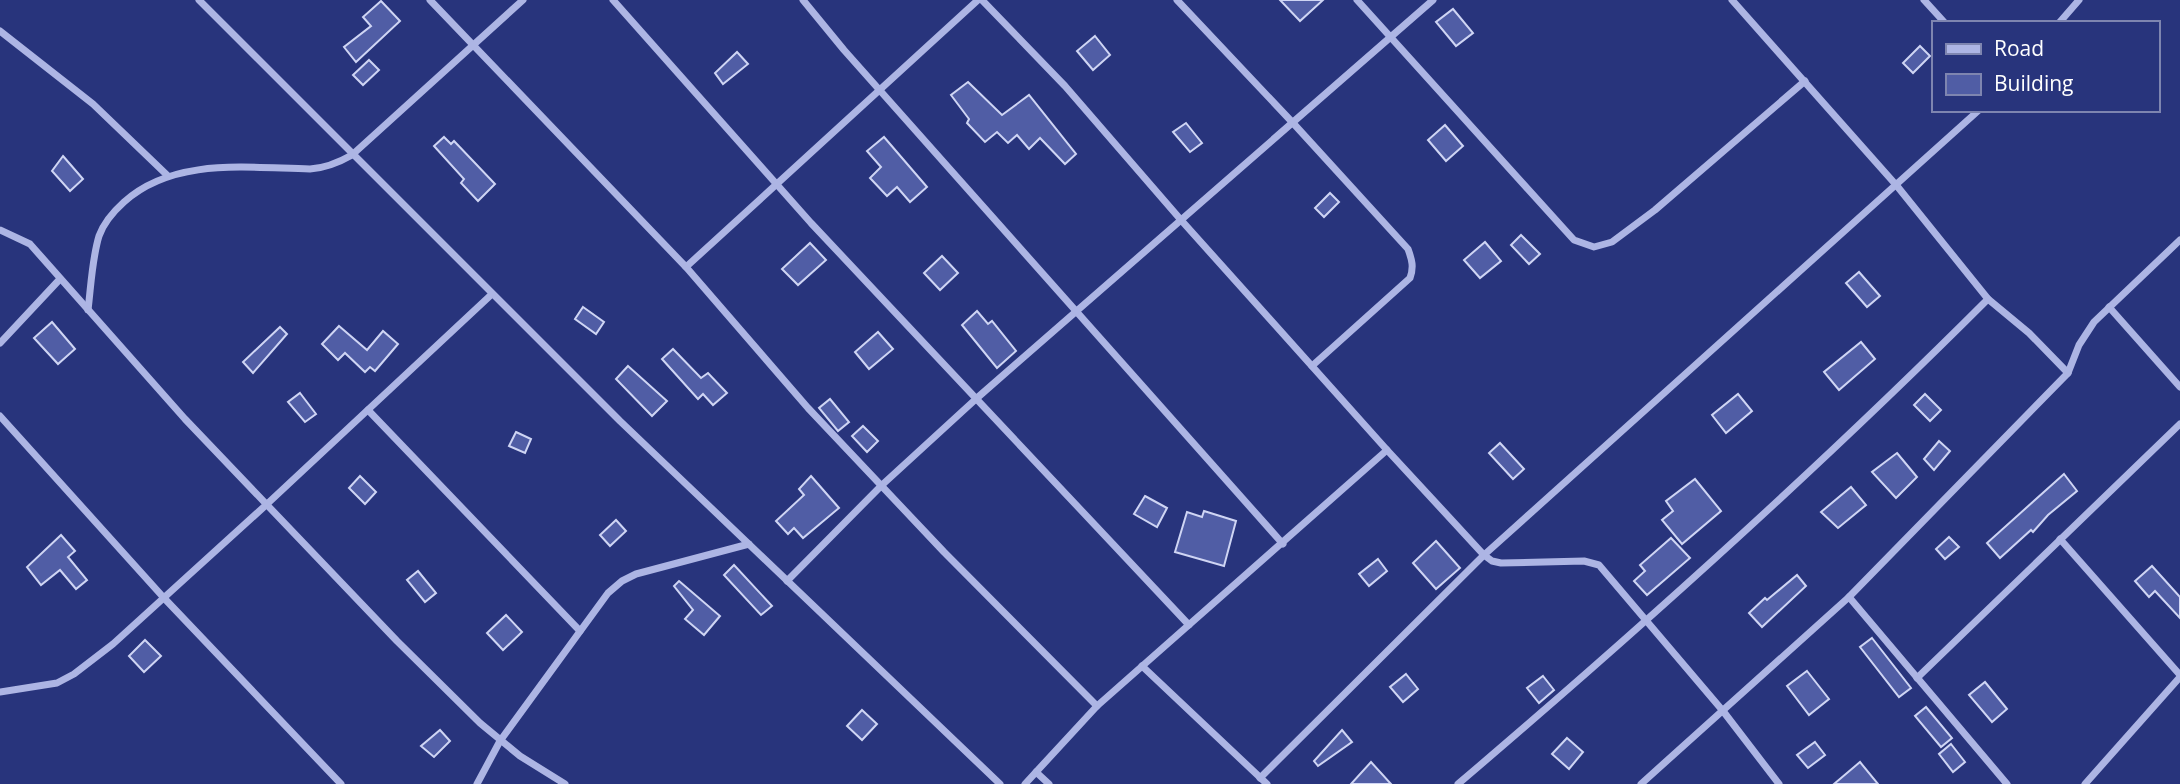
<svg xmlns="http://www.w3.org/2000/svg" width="2180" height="784" font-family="'Open Sans',sans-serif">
<rect width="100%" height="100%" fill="#28347c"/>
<g fill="#505da5" stroke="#cfd5f4" stroke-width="2">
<polygon points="1280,0 1323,0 1300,21"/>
<polygon points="381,1 400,21 356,62 344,47 371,26 363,17"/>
<polygon points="1453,9 1473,33 1456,46 1436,22"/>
<polygon points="1095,36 1110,55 1093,70 1077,51"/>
<polygon points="1920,46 1930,56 1913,73 1903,63"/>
<polygon points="737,52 748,64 723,84 715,73"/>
<polygon points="369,60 379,70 363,85 353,75"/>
<polygon points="968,82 1002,115 1029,95 1076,154 1065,164 1040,138 1029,149 1017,135 1008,143 997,132 985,142 967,123 969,119 951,95"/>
<polygon points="1186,123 1202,143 1190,152 1173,132"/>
<polygon points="1445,125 1463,146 1446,161 1428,140"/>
<polygon points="444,137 451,144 454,141 495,184 478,201 461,183 464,179 434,146"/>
<polygon points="884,137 927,187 910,202 897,187 887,196 870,178 881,167 867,151"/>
<polygon points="63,156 83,179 70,191 52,171"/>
<polygon points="1330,193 1339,202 1324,217 1315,208"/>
<polygon points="1521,235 1540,254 1529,264 1511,245"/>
<polygon points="1485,242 1501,261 1480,278 1464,260"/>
<polygon points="810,243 826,260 798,285 782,269"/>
<polygon points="942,256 958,273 940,290 924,273"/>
<polygon points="1859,272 1880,296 1867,307 1846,283"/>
<polygon points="583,307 604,322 596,334 575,319"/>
<polygon points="977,311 988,324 992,321 1016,351 997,368 962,325"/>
<polygon points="52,322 75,349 58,364 34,338"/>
<polygon points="339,326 367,350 383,331 398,344 375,371 370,367 365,372 345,353 338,360 322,344"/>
<polygon points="280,327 287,334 253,373 243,362"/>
<polygon points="878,332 893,349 869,369 855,352"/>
<polygon points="1861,342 1875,359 1839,390 1824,372"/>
<polygon points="673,349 701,378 708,373 727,393 713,405 703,394 698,399 662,359"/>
<polygon points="628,366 667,401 652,416 616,379"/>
<polygon points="300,393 316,414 305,422 288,402"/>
<polygon points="1738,394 1752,411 1726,433 1712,415"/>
<polygon points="1925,394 1941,410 1930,421 1914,405"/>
<polygon points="830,399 849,422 838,431 819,408"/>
<polygon points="863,426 878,441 867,452 852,436"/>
<polygon points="516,432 531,439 525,453 509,446"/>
<polygon points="1939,441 1950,451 1934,470 1924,459"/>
<polygon points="1500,443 1524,469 1513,479 1489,453"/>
<polygon points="1897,453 1917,477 1896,498 1872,472"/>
<polygon points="2064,474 2077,491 2048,515 2033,532 2031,530 2000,558 1987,543"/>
<polygon points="360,476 376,492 365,504 349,488"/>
<polygon points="811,476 839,508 803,538 794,528 788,534 776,521 804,495 799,489"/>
<polygon points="1695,479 1721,511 1682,544 1662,520 1673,511 1666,501"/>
<polygon points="1851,487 1866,505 1838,528 1821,512"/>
<polygon points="1145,496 1167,508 1157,527 1134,514"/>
<polygon points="1204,511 1236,521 1224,566 1175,552 1187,512 1202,517"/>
<polygon points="616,520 626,531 610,546 600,535"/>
<polygon points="61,535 75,551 68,557 87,580 76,589 60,570 41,585 27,567"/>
<polygon points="1949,537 1959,547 1945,559 1936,549"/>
<polygon points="1671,538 1690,558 1647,595 1634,581 1645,571 1640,565"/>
<polygon points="1436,541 1460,568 1436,589 1413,563"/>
<polygon points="1378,559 1387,571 1369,586 1359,574"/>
<polygon points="734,565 772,606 761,615 724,575"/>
<polygon points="2152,566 2180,597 2180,618 2155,591 2149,597 2135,581"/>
<polygon points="418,571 436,593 425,602 407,580"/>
<polygon points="1797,575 1806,586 1762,627 1749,613 1765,598 1767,600"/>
<polygon points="679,581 720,616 704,635 685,619 693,610 674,586"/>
<polygon points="506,615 522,632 503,650 487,633"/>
<polygon points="1872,638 1911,688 1899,697 1860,647"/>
<polygon points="145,640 161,656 144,672 129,656"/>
<polygon points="1807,671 1829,699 1809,715 1787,686"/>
<polygon points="1406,674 1418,689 1403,702 1390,687"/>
<polygon points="1543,676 1554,690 1539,703 1527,688"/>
<polygon points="1985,682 2007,709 1992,722 1969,695"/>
<polygon points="1926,707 1952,738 1941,747 1915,716"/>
<polygon points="862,710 877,724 862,740 847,726"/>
<polygon points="440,730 450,741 434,757 421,746"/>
<polygon points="1342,730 1352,742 1318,766 1314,761"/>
<polygon points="1567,738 1583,752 1569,769 1552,754"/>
<polygon points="1815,742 1825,755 1808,768 1797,755"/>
<polygon points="1951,744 1965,762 1953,772 1939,754"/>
<polygon points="1371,762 1391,784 1351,784"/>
<polygon points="1860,762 1878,784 1834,784"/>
</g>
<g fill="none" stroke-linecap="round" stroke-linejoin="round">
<g stroke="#adb5e4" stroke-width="7">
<polyline points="199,0 620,421 1000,784"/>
<polyline points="430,0 686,267 808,408 944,552 1097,706"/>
<polyline points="613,0 811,223 1189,625"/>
<polyline points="803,0 844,50 1283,544"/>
<polyline points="982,0 1065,86 1181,220 1387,450 1484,555 1492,561 1501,563 1584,561 1599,565 1723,711 1779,784"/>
<path d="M1177,0L1293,123L1408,249C1412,260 1414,267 1410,278L1312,366"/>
<polyline points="1357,0 1574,240 1594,247 1612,242 1655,210 1805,81"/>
<polyline points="1732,0 1897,186 1988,299 2029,333 2068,373"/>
<polyline points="1924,0 1945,23"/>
<polyline points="2059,23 2079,0"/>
<polyline points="0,31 93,104 168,176"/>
<polyline points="0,230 30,244 185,419 397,641 480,723 520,756 565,784"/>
<polyline points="686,267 978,0"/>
<polyline points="2109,307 2180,387"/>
<path d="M88,310C91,286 92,259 99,236C104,222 114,211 124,202C174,157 248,168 310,169C326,168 338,163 352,155L523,0"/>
<polyline points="0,343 60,279"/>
<polyline points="368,410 580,631"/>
<polyline points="0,416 164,598 341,784"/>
<polyline points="2060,539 2180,675"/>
<polyline points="787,581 882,485 977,398 1433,0"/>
<polyline points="1849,597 2007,784"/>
<polyline points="1142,666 1267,784"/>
<polyline points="1917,678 2180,424"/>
<polyline points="0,692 57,683 74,674 113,644 266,505 492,294"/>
<polyline points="1036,772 1049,784"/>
<polyline points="1260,778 1484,555 1979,110"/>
<polyline points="477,784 500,741 608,593 622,581 636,574 749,544"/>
<polyline points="1025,784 1097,706 1387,450"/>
<path d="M1458,784C1640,629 1819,468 1988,299"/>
<polyline points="1641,784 1849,597 2068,373 2079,345 2094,322 2180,240"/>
<polyline points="2085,784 2180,677"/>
</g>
</g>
<rect x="1932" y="21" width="228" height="91" fill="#28347c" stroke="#7e85b0" stroke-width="2"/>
<rect x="1946" y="44" width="35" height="10" fill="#adb5e4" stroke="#7e85b0" stroke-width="2"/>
<text x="1994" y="56" font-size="21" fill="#ffffff">Road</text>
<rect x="1946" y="74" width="35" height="21" fill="#505da5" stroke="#7e85b0" stroke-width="2"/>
<text x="1994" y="91" font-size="21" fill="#ffffff">Building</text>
</svg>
